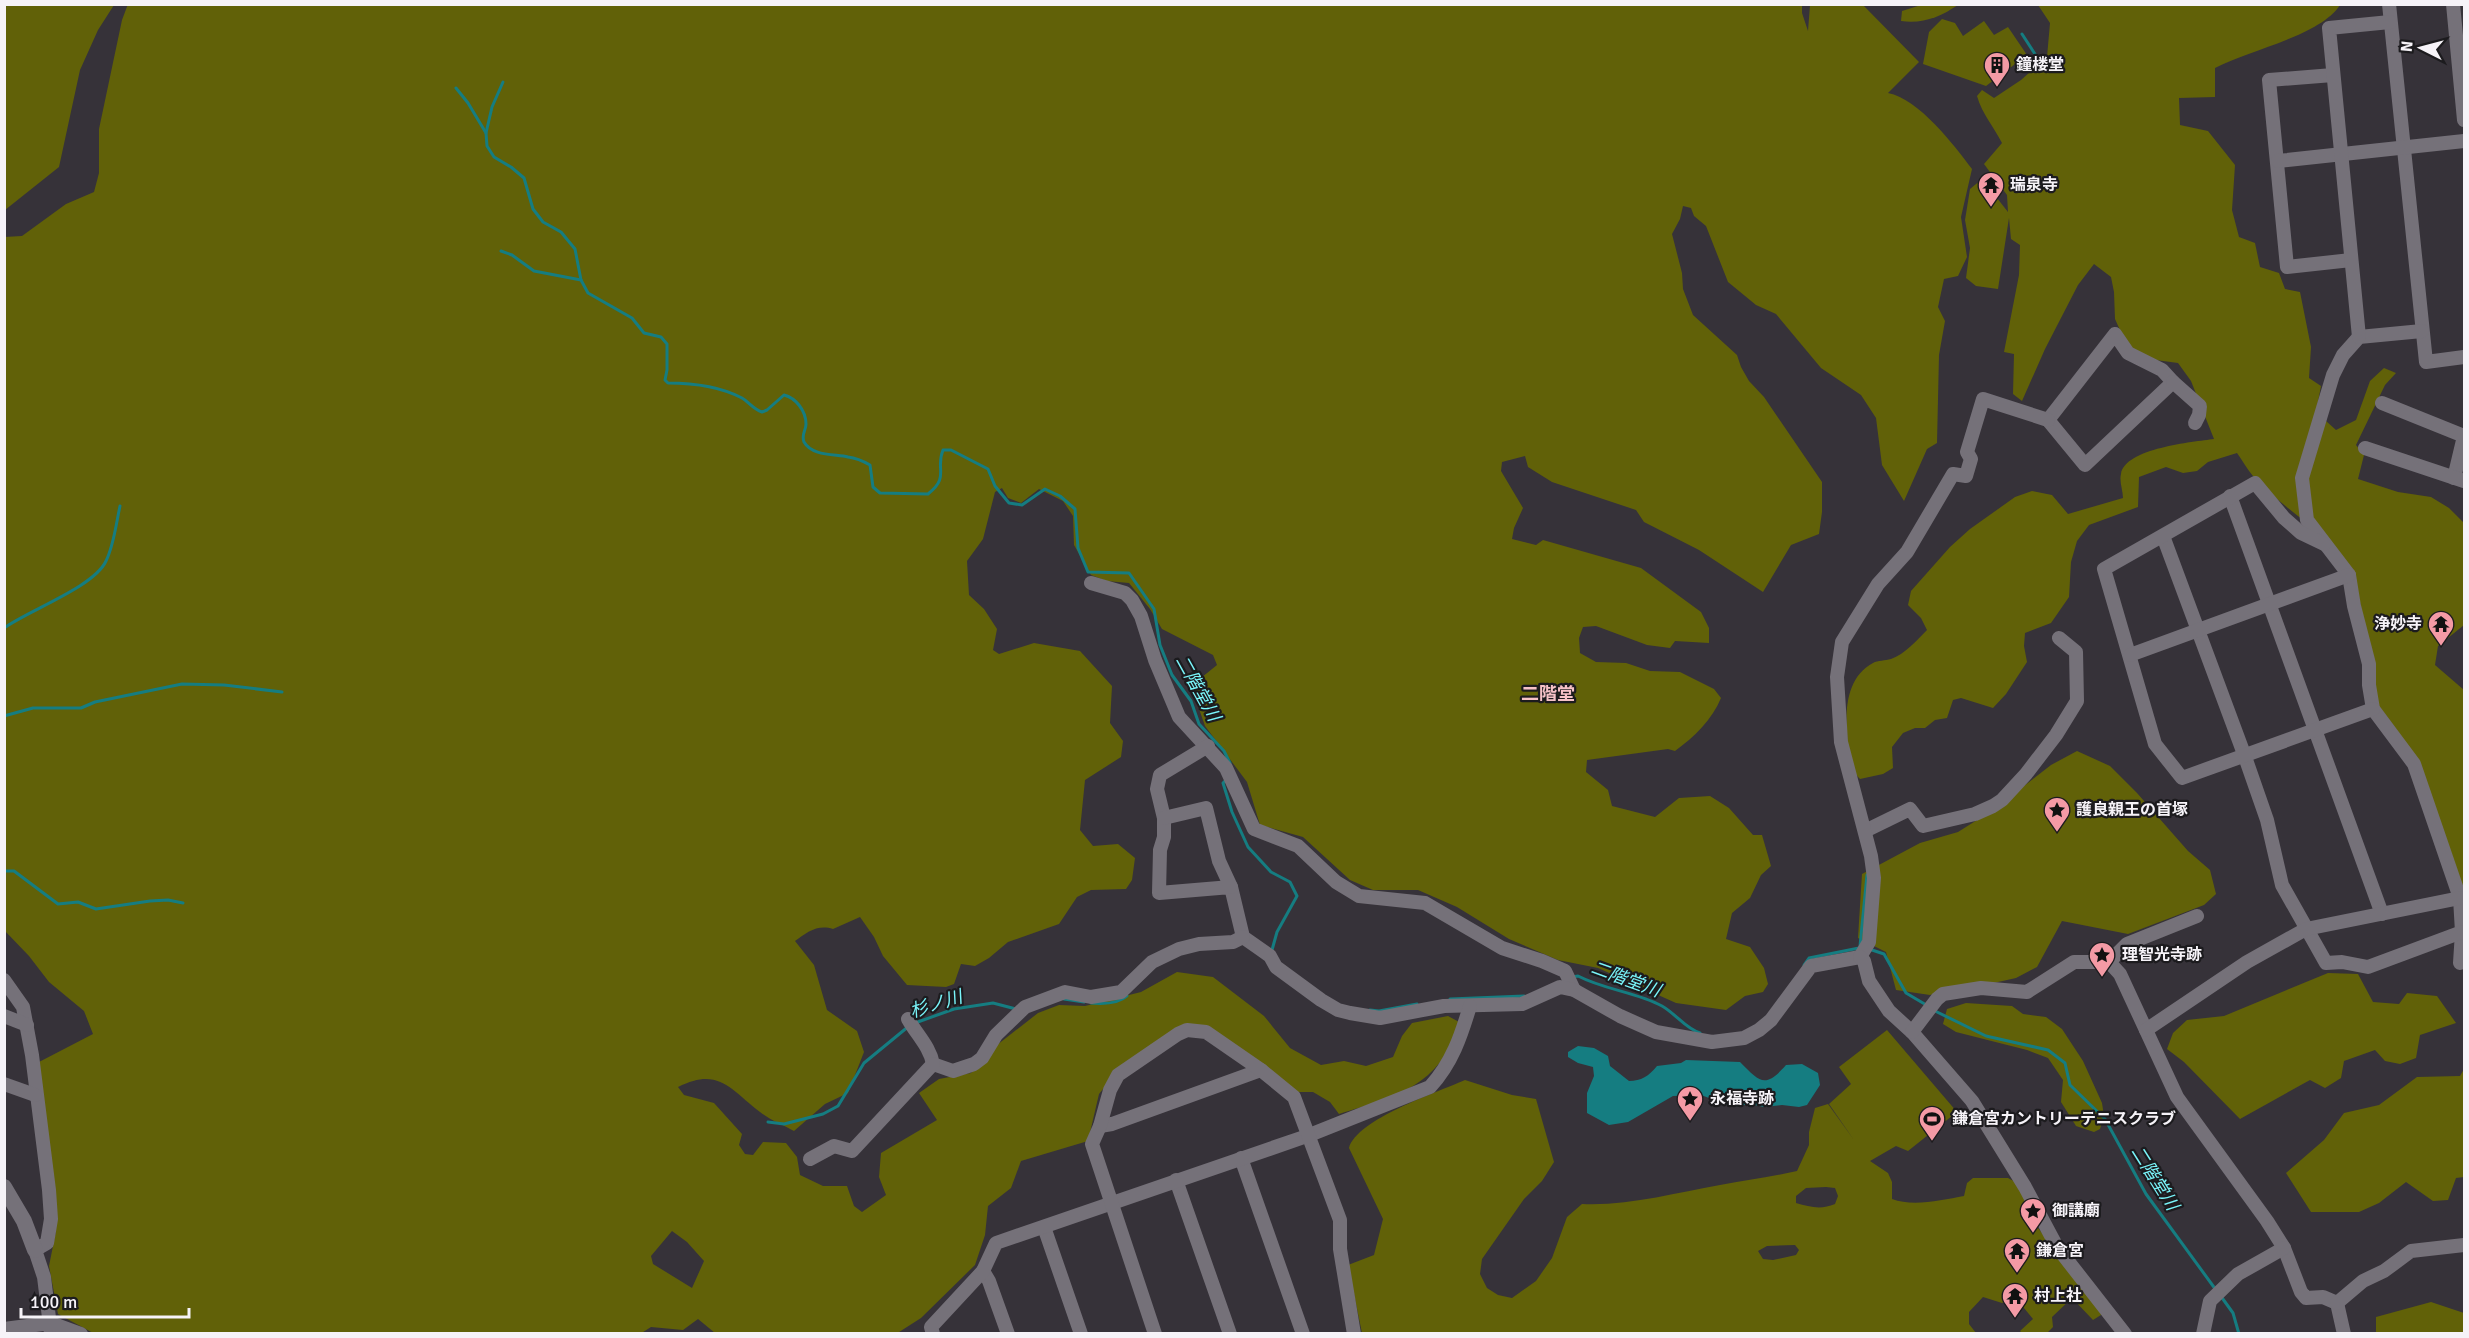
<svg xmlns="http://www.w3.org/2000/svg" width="2469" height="1338" font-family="Signika,'Noto Sans JP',sans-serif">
<rect width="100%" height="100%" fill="#363239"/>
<g fill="#616108" fill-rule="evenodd">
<polygon points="5,4 114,5 98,30 80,70 59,167 5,210"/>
<path d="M128,4H1802V13L1808,31L1810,5H1863L1919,62L1888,93C1919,99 1954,145 1972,169L1961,217L1967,257L1958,276L1944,279L1938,307L1945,321L1939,355L1937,443L1927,449L1904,501L1882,465L1876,418L1861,395L1821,368L1776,314L1756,305L1728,282L1706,226L1694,216L1691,208L1683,206L1680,219L1672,234L1682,273L1683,289L1693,315L1737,355L1741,367L1749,381L1764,397L1822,482V512L1819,534L1791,545L1763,592L1699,550L1644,522L1636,510L1552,482L1528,467L1525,456L1502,462L1501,471L1523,508L1514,528L1512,539L1536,545L1543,540L1641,568L1701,612L1709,628V643L1675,641L1670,648L1647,645L1596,626L1583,627L1579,638L1580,653L1596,662L1626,663L1650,671L1680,672L1714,689L1721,698C1712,720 1694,737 1675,751L1668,749L1587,760L1586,772L1608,790L1612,806L1655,817L1679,798L1710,796L1729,808L1753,835H1762L1771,866L1761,875L1750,898L1732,913L1726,939L1750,947L1764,968L1768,984L1763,992L1745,996L1726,1010L1676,1003L1598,968L1558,960L1509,939L1457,907L1418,890H1373L1350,880L1303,837L1260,825L1247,782L1205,726L1191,686L1217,665L1213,655L1162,629L1150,609L1129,583L1107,581L1091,575L1074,545L1073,516L1063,501L1039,489L1021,503L1008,498L1002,488L995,492L983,539L967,561L969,595L984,609L997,629L993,650L999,654L1034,643L1080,651L1112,686L1110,723L1123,741L1121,757L1085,780L1080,830L1093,846L1118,844L1135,858L1132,880L1126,889L1091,890L1077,897L1059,924L1008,942L989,958L975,966L961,964L954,984L946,987L907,985L883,956L874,937L860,917L833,929C818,924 807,932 795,941L814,965L827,1010L857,1031L864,1052L848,1093L825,1104L794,1131C783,1125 770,1120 760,1112C731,1090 719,1066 678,1087L684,1095L714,1103L742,1134L739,1145L745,1154L753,1155L763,1142L786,1143L797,1157L800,1175L823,1186H847L854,1206L862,1212L886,1195L879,1177L881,1153L937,1120L919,1093L939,1079L971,1073L997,1045L1038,1013L1059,1005L1085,1006L1141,992L1177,972L1213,977L1264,1016L1290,1048L1321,1065L1344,1061L1366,1066L1393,1057L1402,1036L1412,1023L1448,1016L1461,1023C1438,1087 1398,1096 1339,1114L1330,1102L1313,1092H1294L1209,1032L1159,1041L1124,1063L1099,1094L1088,1141L1021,1161L1011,1188L988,1206L985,1235L975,1265L921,1318L896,1334L715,1333L698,1319L683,1330L651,1327L640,1334H95L58,1314L49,1266L56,1231L39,1062L93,1034L84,1011L49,982L29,956L5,931L4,237L22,236L66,204L94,192L99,173V129L122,20ZM672,1231L687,1242L704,1261L692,1288L653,1264L651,1256Z"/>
<path d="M1921,5H1958C1940,17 1923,24 1901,21L1902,11Z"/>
<path d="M2038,5H2340C2320,36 2249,50 2215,68V97L2179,98L2180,125L2208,131L2235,165L2232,210L2239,237L2255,243L2260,267L2279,273L2285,289L2300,292L2311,347L2309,378L2321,386L2316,412L2336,430L2356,420L2370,381L2384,368L2396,373L2385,385L2356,445L2364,455L2358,479L2398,492L2431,497L2449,508L2464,523V625L2438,646L2435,665L2464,690V890L2433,801L2396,729L2379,706L2355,575C2330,532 2285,512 2253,476C2247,469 2242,460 2237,453L2208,462L2197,471L2183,473L2166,467L2139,477L2138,507L2089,525L2077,541L2071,562L2069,597L2051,623L2025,633L2024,646L2027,662L2006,694L1993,708L1961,698L1953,700L1947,718L1935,720L1925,728H1915L1903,733L1892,747L1893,768L1883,774L1860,779C1845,763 1848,753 1847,732C1845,707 1848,676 1873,663C1878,660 1885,661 1891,659C1905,654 1916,641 1927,630L1921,618L1908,605L1911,591L1950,547L1970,529L2015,497L2032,491L2052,495L2068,514L2123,498C2123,491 2119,481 2121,474C2125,448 2193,442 2214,439L2191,381L2178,363L2141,358L2124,339L2115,319L2114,292L2111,277L2094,264L2078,285L2045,349L2022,401L2013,394L2014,354L2004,352L2019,275L2020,245L2011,239L2009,218L1998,289L1976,286L1966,278L1970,248L1965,220L1970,189L1982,179L2008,212L2007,195L1984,164L2002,143C1994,127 1982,114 1977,96L1982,90L1994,98L2021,80L2047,57L2050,23Z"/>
<polygon points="1942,19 1955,23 1963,36 1984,21 1994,35 2008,27 2027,55 1986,86 1923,64 1929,32"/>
<polygon points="2077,751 2110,766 2137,793 2188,851 2210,870 2216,894 2204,905 2128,934 2062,921 2037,967 2016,978 1989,984 1964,985 1930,995 1896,990 1886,952 1858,938 1862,874 1920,843 1958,832 1993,810 2051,765"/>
<polygon points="2328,973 2358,974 2373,1002 2399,1004 2407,993 2437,996 2456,1023 2420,1035 2416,1058 2400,1064 2385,1061 2375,1050 2344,1061 2341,1078 2325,1088 2310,1080 2240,1119 2184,1062 2167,1049 2173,1033 2187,1020 2224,1016"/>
<polygon points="1966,1003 2012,1006 2023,1014 2046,1017 2062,1029 2083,1061 2102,1103 2104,1116 2100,1129 2094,1132 2076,1126 2061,1102 2063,1080 2048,1058 2027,1050 1956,1032 1943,1024 1947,1009"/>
<path d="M1887,1030L1957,1112L1908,1151L1896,1146L1870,1161L1888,1173L1892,1182V1199C1913,1207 1942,1200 1964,1196L1967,1183L1973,1178H2008L2021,1185L2034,1210L2038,1228L2098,1304L2101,1315L2093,1320L2072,1298L2052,1317L2053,1327L2047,1333H2022L2020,1331L2033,1319L2015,1297L2002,1303L1983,1297L1969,1312V1324L1976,1333H1362L1348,1265L1374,1255L1383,1219L1349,1148C1357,1119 1436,1093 1465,1080L1512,1095L1536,1099L1554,1162L1542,1181L1524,1199L1482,1259L1480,1274L1487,1288L1498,1295L1512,1298L1536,1281L1552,1258L1567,1217L1582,1204C1629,1206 1674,1193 1720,1185C1746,1180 1771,1177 1797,1171L1809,1145V1132L1815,1108L1828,1104L1854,1140L1829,1104L1851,1084L1839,1067ZM1826,1187L1835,1188L1838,1196L1835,1204C1821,1210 1810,1207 1796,1203V1196L1806,1188ZM1795,1245L1799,1250L1796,1255L1773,1260L1763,1259L1758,1251L1767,1246Z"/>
<polygon points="2464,1069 2464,1177 2456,1178 2448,1200 2433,1201 2406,1182 2379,1203 2359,1212 2311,1212 2286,1173 2324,1140 2344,1113 2379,1105 2417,1077 2460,1076"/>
<polygon points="2431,1302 2464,1313 2464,1333 2376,1333 2376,1317"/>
</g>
<path fill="#157d81" d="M1578,1046L1594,1048L1608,1056L1610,1066L1629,1081C1641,1081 1649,1076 1657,1066L1681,1063L1686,1060L1740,1062C1760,1082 1765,1089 1786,1065L1802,1064L1818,1073L1820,1085L1807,1105L1799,1107L1782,1105L1764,1107L1750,1104L1733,1107L1701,1095L1673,1096L1628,1122L1609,1125L1587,1113V1093L1594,1076L1593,1067L1578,1063L1568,1057V1052Z"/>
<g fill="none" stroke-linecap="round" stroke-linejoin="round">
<g stroke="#157d81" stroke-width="3">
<polyline points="2022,34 2046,71"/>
<path d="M456,88L468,103L486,133L487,146L494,157L511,167L524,178L533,209L543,222L561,232L575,249L581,280L588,293L632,318L644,333L661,337L667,344V370L665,380L668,383C694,383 719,386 742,398C749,402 753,409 762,412L767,410L784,395C796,398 806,411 806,424C806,431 801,434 804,442C812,456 834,454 848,457C856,458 863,461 870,465L873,487L880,493L928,494C950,477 935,469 943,450H951L988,469L995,486L1009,503L1022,505L1045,489L1060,496L1075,509L1078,548L1088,572L1129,573L1154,609L1160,645L1172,675L1191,701L1199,724L1224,751L1230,763"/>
<polyline points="486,133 492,107 503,82"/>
<polyline points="501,251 512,255 534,271 581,280"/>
<path d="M4,628C29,610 94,587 106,561C114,545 116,524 120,506"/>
<polyline points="4,716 33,708 81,708 95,702 182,684 224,685 282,692"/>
<polyline points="1226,780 1223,783 1232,812 1248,847 1271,872 1290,882 1297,896 1277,932 1272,950"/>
<polyline points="4,871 14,871 58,904 78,902 96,909 150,901 168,900 183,903"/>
<polyline points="1860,946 1867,875"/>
<polyline points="1869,949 1884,954 1906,993 1928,1006"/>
<polyline points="1804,965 1809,958 1859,948"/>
<path d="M1572,977L1578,976C1605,990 1636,992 1662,1006C1676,1014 1686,1029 1700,1033"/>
<polyline points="1064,999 1084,1002"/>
<polyline points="1450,999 1524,996"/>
<path d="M1091,1003C1102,1004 1118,1004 1127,996"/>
<polyline points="1370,1010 1379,1011 1417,1004"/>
<polyline points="1933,1010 1986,1036 2048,1050 2065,1063 2070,1085 2105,1119 2146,1194 2216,1290"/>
<polyline points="915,1023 954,1009 993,1003 1016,1009"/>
<polyline points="768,1122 784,1124 823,1114 838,1106 864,1063 909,1026"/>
<polyline points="2220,1295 2233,1313 2239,1334"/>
</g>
<g stroke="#757179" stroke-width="14">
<polyline points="2389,4 2426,362 2464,357"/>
<polyline points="2453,4 2464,120"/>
<polyline points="2333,75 2269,80 2287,267 2351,260"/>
<polyline points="2278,161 2464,141"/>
<polyline points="2422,331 2359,337 2343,355 2333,375 2302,478 2307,520 2349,575 2354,606 2369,664 2369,685 2373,709 2414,764 2460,898 2462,932 2460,963"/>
<polygon points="2115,334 2128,353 2162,370 2173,382 2085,465 2048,420"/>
<polyline points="2359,337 2329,28 2390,22"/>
<polyline points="2173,382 2200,406 2199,415 2195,423"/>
<polyline points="2382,403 2464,436 2454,478"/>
<polyline points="2365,448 2464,481"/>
<polyline points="2230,496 2382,914"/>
<polyline points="2163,536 2244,754 2267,820 2282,885 2326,963 2342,962 2368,967 2462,932"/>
<polyline points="2324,544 2301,533 2284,518 2255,483 2104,569 2155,744 2182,778 2373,709"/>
<polyline points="1091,583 1125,593 1132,600 1141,616 1155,660 1179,717 1226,768 1254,829 1298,846 1336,882 1359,896 1425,903 1502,948 1542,961 1565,971 1574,990"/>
<polyline points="2130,655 2349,575"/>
<polyline points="1208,746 1160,775 1157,789 1164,818 1164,837 1160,850 1159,893 1231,887 1243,937 1263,951 1270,956 1276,967 1321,1000 1338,1010 1350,1013 1380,1018 1444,1006 1522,1004 1560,987 1574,990 1620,1016 1656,1032 1712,1042 1744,1038 1759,1030 1771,1020 1811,966 1860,957"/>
<polyline points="1164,818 1206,808 1219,861 1231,887"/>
<polyline points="1865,831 1910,809 1923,826 1975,814 1993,806 2002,800 2026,774 2056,735 2077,701 2076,652 2059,638"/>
<polyline points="1860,957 1869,942 1874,878 1871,856 1841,742 1837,677 1842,642 1878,584 1907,552 1953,474 1966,476 1971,459 1967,452 1983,399 2048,420"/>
<polyline points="1860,957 1864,961 1869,981 1889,1011 1912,1032 1972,1101 2025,1187 2057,1247 2125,1334"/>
<polyline points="2109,962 2120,974 2177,1097 2267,1221 2284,1248 2301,1292 2306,1298 2323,1297 2337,1303 2344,1334"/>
<polyline points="4,980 23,1007 32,1055 49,1190 51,1219 47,1243 35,1250 44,1277 51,1334"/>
<polyline points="4,1016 27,1025"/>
<path d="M908,1019C917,1035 930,1047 933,1064L953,1071L974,1064L982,1058L996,1035L1025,1007L1065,992L1091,997L1121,992L1152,962L1179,949L1199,944L1233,942L1243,937"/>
<polyline points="2146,1030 2247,962 2306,929 2460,898"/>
<polyline points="1912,1032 1937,999 1943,994 1981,988 2027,992 2074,962 2109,962 2127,944 2197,916"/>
<polyline points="4,1084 35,1095"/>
<polyline points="1100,1126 1112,1124 1261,1070"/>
<polyline points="1241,1158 1303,1334"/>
<polyline points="810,1159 834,1146 852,1151 933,1064"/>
<polyline points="1176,1180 1230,1334"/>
<polyline points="1044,1227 1081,1334"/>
<polyline points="983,1271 989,1281 1008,1334"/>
<polyline points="2337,1303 2363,1281 2384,1271 2411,1251 2464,1245"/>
<polyline points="4,1329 51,1323 81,1334"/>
<path d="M933,1334L931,1327L983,1271L996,1243L1307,1136L1430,1087C1452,1063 1461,1036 1470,1006"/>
<polyline points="1155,1334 1092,1144 1100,1126 1110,1090 1118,1075 1178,1034 1187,1030 1206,1032 1261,1070 1294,1097 1340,1220 1340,1249 1354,1334"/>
<polyline points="2203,1334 2210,1301 2238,1274 2284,1248"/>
</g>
<polyline stroke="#757179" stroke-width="16" points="4,1187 24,1221 35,1250"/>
</g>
<defs>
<g id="building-pin" transform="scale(1.35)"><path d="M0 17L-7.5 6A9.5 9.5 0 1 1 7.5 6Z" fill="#f49aa5" stroke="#1c1b1e"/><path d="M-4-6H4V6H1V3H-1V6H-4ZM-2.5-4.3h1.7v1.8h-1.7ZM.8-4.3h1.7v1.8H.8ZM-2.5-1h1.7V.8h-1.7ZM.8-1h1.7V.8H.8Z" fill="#111"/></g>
<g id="temple-pin" transform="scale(1.35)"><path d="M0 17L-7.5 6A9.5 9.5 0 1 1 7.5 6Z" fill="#f49aa5" stroke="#1c1b1e"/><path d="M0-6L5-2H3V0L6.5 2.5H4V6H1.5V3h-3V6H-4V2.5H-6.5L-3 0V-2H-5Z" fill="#111"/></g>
<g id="sight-pin" transform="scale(1.35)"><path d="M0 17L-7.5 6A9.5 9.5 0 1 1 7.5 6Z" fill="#f49aa5" stroke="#1c1b1e"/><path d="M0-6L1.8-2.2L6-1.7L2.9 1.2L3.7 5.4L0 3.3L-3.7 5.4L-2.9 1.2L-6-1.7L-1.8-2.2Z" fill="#111"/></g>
<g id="stadium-pin" transform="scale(1.35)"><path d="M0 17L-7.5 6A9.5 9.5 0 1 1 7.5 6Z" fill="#f49aa5" stroke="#1c1b1e"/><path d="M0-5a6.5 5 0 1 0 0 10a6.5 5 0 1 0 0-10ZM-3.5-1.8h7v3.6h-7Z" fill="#111"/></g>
</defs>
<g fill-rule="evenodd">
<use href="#building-pin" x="1997" y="65"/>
<use href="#temple-pin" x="1991" y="185"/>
<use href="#temple-pin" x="2441" y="624"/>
<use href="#sight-pin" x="2057" y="810"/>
<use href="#sight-pin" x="2102" y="955"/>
<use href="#sight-pin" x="1690" y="1099"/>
<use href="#stadium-pin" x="1932" y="1119"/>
<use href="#sight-pin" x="2033" y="1211"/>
<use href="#temple-pin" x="2017" y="1251"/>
<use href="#temple-pin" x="2015" y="1296"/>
</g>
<g text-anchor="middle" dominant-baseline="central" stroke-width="4.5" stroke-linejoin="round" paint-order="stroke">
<g font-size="16" font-weight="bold" fill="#f6f3f8" stroke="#1c1b1e" text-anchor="start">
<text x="2016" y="65">鐘楼堂</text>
<text x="2010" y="185">瑞泉寺</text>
<text x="2422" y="624" text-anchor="end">浄妙寺</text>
<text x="2076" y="810">護良親王の首塚</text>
<text x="2122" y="955">理智光寺跡</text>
<text x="1710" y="1099">永福寺跡</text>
<text x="1952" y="1119">鎌倉宮カントリーテニスクラブ</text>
<text x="2052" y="1211">御講廟</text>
<text x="2036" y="1251">鎌倉宮</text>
<text x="2034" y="1296">村上社</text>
</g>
<g font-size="18" font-style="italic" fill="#7af6fb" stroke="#1c1b1e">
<text transform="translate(1198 688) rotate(61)">二階堂川</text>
<text transform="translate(1626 979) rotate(20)">二階堂川</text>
<text transform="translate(936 1004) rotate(-17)">杉ノ川</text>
<text transform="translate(2155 1178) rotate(58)">二階堂川</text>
</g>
<g font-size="18" font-weight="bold" fill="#f6c2c7" stroke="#1c1b1e">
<text x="1548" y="694">二階堂</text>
</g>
</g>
<rect width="2469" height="1338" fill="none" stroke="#f6f3f8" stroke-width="12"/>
<g transform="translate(2421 48) rotate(276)" stroke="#1c1b1e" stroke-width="4.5" paint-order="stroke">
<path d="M0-4.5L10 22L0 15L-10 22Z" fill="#f6f3f8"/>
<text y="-9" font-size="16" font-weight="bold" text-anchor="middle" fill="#f6f3f8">N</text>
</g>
<path d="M21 1308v9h168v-9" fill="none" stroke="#f6f3f8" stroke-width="3"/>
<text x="30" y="1308" font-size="18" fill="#f6f3f8" stroke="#1c1b1e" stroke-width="4.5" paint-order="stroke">100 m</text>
</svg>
